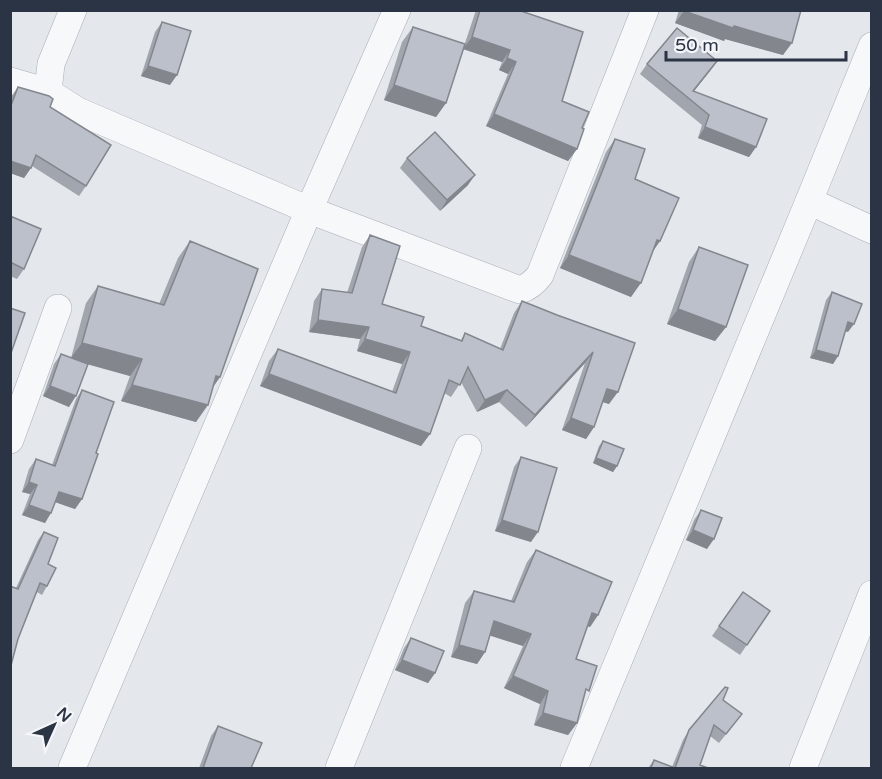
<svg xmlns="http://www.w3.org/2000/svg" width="882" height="779" font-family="'Varela Round',sans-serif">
<rect width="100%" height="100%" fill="#e4e7ec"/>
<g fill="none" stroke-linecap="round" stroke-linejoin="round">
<g stroke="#a9aeb7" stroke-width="28">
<g id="minor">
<path d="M10,81L48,92L78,111L309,210L520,290C529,287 534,283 540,275L645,10"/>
<polyline points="48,92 51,64 73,10"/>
<polyline points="809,201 872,230"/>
<polyline points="10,440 58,308"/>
<polyline points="72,768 309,210 397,10"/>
<polyline points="339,768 468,448"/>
<polyline points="574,768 809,201 872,46"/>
<polyline points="803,768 872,594"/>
</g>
</g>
<use href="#minor" stroke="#f7f8fa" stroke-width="27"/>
</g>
<g fill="#a1a5ae">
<polygon points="476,10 518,10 562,101 582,128 577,149 568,161 486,126 508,74 499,70 502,62 463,49"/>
<polygon points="679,10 801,10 783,55 725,39 724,41 675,23"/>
<polygon points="162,22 170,85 141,76 155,32"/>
<polygon points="413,27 446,103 436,117 384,100 402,42"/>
<polygon points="717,61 694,91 756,147 749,157 698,138 702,125 640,74 647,64"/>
<polygon points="18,87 50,107 86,186 79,196 32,166 24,178 10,173 10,98"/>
<polygon points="615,139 635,179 660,241 653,251 631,297 560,268 606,152"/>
<polygon points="407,158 468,185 440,211 400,168"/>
<polygon points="10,216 24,269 17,279 10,276"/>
<polygon points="370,235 382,304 421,326 461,340 465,333 500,349 514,313 522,301 557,315 635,343 609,404 603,402 594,427 586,439 562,430 585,363 526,427 499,402 477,412 461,382 451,397 444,393 430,434 421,446 260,386 269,361 278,349 392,392 402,364 357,351 360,339 309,332 314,301 322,289 347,293 362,247"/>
<polygon points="190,241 220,377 213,387 196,422 121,401 130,376 86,364 69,407 43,396 54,364 61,354 71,358 86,303 98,286 159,304 178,258"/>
<polygon points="699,247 726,327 715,341 667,324 689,262"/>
<polygon points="832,292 848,332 845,331 838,356 833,364 810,358 826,300"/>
<polygon points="82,390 96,453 82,499 75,509 55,502 45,523 22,515 30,494 22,492 29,469 36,459 52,465 76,399"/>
<polygon points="603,441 617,466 613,472 593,463 599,446"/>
<polygon points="521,457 531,542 495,531 514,467"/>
<polygon points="701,510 707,549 686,540 694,520"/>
<polygon points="44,532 48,564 47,586 42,595 37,592 18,639 16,588 38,540"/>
<polygon points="536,550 598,615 590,627 588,626 576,659 583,698 577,723 568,735 534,725 540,704 504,688 523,646 490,635 485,652 477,664 451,657 465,603 474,591 511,601 527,562"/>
<polygon points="743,592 770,611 740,655 712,636"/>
<polygon points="411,638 435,673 428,683 395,670 404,648"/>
<polygon points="723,700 735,723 719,743 710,736 700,765 708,768 648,768 654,760 672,767 683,740 689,730"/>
<polygon points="218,726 251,768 199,768 211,736"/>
</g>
<g fill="#83868d">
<polygon points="684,11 734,26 792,43 783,55 725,39 724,41 675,23"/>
<polygon points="472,37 510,50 502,62 463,49"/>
<polygon points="507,58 516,62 508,74 499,70"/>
<polygon points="717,61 710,71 686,101 693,91"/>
<polygon points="148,66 177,75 170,85 141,76"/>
<polygon points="394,85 446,103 436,117 384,100"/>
<polygon points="494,114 577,149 568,161 486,126"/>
<polygon points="705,127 756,147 749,157 698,138"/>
<polygon points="10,161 31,168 24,178 10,173"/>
<polygon points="475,175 468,185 440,211 447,200"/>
<polygon points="657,240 660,241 651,254"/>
<polygon points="569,255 641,283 631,297 560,268"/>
<polygon points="678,309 726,327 715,341 667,324"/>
<polygon points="318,320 369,327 360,339 309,332"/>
<polygon points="848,322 854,324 848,332 842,330"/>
<polygon points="365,339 410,352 402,364 357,351"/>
<polygon points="82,343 142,359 130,376 70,359"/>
<polygon points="816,350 838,356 833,364 810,358"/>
<polygon points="593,352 585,363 526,427 535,415"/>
<polygon points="269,374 430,434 421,446 260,386"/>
<polygon points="216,376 220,377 208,394"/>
<polygon points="132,385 208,405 196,422 121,401"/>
<polygon points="50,386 76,396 69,407 43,396"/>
<polygon points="607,389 618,392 609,404 599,401"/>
<polygon points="507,390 499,402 477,412 485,400"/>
<polygon points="571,418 594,427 586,439 562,430"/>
<polygon points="596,458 617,466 613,472 593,463"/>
<polygon points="29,482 37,485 30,494 22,492"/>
<polygon points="59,492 82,499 75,509 52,501"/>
<polygon points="29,505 51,513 45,523 22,515"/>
<polygon points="502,520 538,532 531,542 495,531"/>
<polygon points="693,530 714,539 707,549 686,540"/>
<polygon points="592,613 598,615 590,627 584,625"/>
<polygon points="494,621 531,634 523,646 485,634"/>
<polygon points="459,645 485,652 477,664 451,657"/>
<polygon points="402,660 435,673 428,683 395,670"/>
<polygon points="513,676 548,691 540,704 504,688"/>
<polygon points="543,713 577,723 568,735 534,725"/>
</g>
<g fill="#bbc0ca" stroke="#83868d" stroke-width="1.5">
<polygon points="480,10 518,10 583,32 562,101 589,112 582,128 584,129 577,149 494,114 516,62 507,58 510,50 472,37"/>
<polygon points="801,10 792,43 734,26 733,28 684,11"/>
<polygon points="162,22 191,31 177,75 148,66"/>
<polygon points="413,27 465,44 446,103 394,85"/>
<polygon points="677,28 717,61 693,91 767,119 756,147 705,127 709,115 647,64"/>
<polygon points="18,87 49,96 53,99 50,107 111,145 86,186 36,155 31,168 10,161 10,108"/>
<polygon points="435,132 475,175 447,200 407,158"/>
<polygon points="615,139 645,149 635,179 679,198 660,241 657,240 641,283 569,255"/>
<polygon points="10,216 41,229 24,269 10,262"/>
<polygon points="370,235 400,246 382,304 424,317 421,326 462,341 465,333 503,350 522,301 557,315 635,343 618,392 607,389 594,427 571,418 593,352 535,415 507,390 485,400 468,367 460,385 449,380 430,434 269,374 278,349 396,393 410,352 365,339 369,327 318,320 322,289 352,293"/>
<polygon points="190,241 258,269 220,377 216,376 208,405 132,385 142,359 82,343 98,286 164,305"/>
<polygon points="699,247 748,265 726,327 678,309"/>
<polygon points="832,292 862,304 854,324 848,322 838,356 816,350"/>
<polygon points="10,308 25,313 11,353 10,353"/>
<polygon points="61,354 88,364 76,396 50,386"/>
<polygon points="82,390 114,402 96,453 98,454 82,499 59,492 51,513 29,505 37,485 29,482 36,459 55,466"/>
<polygon points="603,441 624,449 617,466 596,458"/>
<polygon points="521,457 557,468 538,532 502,520"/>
<polygon points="701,510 722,518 714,539 693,530"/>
<polygon points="44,532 58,538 48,564 56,568 47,586 40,583 18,639 10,669 10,586 18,589"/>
<polygon points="536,550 612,582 598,615 592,613 576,659 597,666 589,691 586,689 577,723 543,713 548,691 513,676 531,634 494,621 485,652 459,645 474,591 514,602"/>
<polygon points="743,592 770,611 747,645 719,626"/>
<polygon points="411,638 444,651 435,673 402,660"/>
<polygon points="725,687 728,688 723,700 742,714 726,734 714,725 700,765 708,768 651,768 654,760 675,768 689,730"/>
<polygon points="218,726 262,743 251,768 203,768"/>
</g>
<rect width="882" height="779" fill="none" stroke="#2b3445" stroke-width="24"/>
<g transform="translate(54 725) rotate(45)" stroke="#f4f6f9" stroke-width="4.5" paint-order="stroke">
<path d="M0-4.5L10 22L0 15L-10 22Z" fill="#2b3445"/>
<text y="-9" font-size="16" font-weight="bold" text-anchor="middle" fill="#2b3445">N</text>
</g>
<path d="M666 51v9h180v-9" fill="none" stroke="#2b3445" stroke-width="3"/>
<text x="675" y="51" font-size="18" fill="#2b3445" stroke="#f4f6f9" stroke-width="4.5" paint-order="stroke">50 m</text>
</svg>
